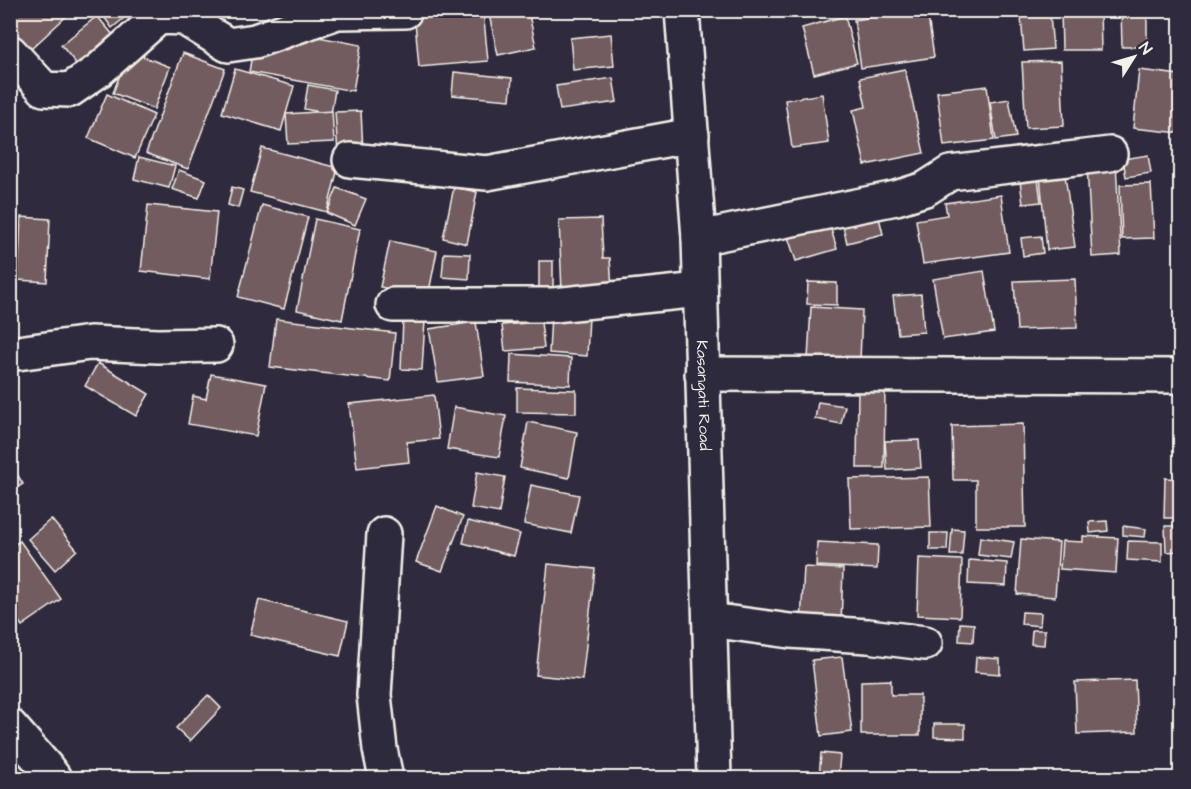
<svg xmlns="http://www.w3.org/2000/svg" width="1191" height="789" font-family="'Architects Daughter',sans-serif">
<rect width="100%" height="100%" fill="#2f2a3d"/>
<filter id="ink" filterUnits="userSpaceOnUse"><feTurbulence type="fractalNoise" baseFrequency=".0167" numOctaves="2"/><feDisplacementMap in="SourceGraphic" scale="12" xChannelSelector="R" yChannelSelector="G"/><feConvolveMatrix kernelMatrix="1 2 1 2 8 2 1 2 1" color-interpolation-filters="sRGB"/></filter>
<g filter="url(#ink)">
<g fill="#725c5f" stroke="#f4f1e8" stroke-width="1.5">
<polygon points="10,10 73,10 29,51 10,31"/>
<polygon points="99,10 134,10 112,28"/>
<polygon points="414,10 483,10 488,61 419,67"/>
<polygon points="488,10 528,10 536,47 498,55"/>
<polygon points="918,10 927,10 934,57 861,68 854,20"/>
<polygon points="1061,10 1100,10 1101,50 1062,50"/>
<polygon points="1121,10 1147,10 1147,47 1122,47"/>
<polygon points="1050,15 1053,49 1024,51 1021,17"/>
<polygon points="97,16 114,36 78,66 61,45"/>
<polygon points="845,16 857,63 814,74 802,28"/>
<polygon points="292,32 361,45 353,91 249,72 254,43 289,49"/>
<polygon points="611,34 614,66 573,70 570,38"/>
<polygon points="129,51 170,67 154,109 113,93"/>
<polygon points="183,53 225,69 188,169 146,153"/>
<polygon points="1061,61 1064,126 1026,128 1022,62"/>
<polygon points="235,69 294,86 281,131 222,113"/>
<polygon points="905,69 924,153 865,165 853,110 866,107 860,78"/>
<polygon points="1139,70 1180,75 1180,133 1133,128"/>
<polygon points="454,72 512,78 510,100 452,95"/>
<polygon points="613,78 617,102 560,110 556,86"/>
<polygon points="308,85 335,90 331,114 304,109"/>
<polygon points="987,86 994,140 944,146 937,92"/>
<polygon points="107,94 154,115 135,158 88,138"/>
<polygon points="822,94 829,143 792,148 785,100"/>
<polygon points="1009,99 1016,137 996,140 990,102"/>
<polygon points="332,111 334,142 288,144 286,114"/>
<polygon points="361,111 363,151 338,153 335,112"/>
<polygon points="262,148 338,168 327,212 250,192"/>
<polygon points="1148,155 1151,173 1126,177 1123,159"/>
<polygon points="139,157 175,166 169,188 134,179"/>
<polygon points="1116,163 1121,255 1092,257 1087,165"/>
<polygon points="179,170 206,180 199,198 172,189"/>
<polygon points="1065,175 1075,247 1047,250 1040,176"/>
<polygon points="1038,179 1041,202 1023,204 1020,181"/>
<polygon points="1151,184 1154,238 1122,239 1120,185"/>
<polygon points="232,187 243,190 238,208 228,205"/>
<polygon points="454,187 477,192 467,244 443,238"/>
<polygon points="337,188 366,199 355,225 327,213"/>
<polygon points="1001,195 1009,252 923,264 916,220 947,215 945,203"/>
<polygon points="148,205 217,212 210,279 141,271"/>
<polygon points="262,205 308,217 284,309 238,297"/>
<polygon points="876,205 883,234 847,243 840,214"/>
<polygon points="827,216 837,249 796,261 785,228"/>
<polygon points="21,217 50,219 47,282 18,280"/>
<polygon points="315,219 360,229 342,320 297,310"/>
<polygon points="601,219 603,258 610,258 612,289 562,292 559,220"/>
<polygon points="1041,236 1043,253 1023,256 1021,238"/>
<polygon points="390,241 437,251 428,297 380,287"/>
<polygon points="444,253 470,254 469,279 442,277"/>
<rect x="539" y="261" width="14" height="38"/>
<polygon points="984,271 994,332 943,339 933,279"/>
<polygon points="1075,279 1077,328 1017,330 1014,281"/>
<polygon points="808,282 837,283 837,305 807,304"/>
<polygon points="921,294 924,332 898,334 893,296"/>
<polygon points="811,307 862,310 860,361 808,359"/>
<polygon points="551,314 589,316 587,356 549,353"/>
<polygon points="403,318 425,320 422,370 401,369"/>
<polygon points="276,319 395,333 390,381 270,367"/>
<polygon points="476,322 484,376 438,382 429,329"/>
<polygon points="541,322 544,348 505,351 502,325"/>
<polygon points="511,354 571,358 570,385 510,382"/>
<polygon points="98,363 149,394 136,416 85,386"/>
<polygon points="211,374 266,384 256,436 188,424 193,396 206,399"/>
<polygon points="517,388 576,390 576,413 517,412"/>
<polygon points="858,388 885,389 884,468 857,468"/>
<polygon points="434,395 439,439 407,442 409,462 357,468 349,404"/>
<polygon points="818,402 845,406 841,424 815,419"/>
<polygon points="454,407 506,416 499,457 447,449"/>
<polygon points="528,422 577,432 569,478 520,468"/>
<polygon points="1023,424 1025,527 976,527 976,480 953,480 952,426"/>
<polygon points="919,440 921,468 887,470 885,441"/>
<polygon points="10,462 23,484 10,492"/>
<polygon points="477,472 505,477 499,513 471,508"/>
<polygon points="929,477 931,527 851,529 849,479"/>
<polygon points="1165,478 1180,479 1180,518 1164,518"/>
<polygon points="531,485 579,495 571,533 524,524"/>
<polygon points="437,506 463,517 442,571 416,562"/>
<polygon points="51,519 77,550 55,570 28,539"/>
<polygon points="468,521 520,534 514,556 463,543"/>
<polygon points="1107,521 1108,531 1090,533 1089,522"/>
<polygon points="1123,526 1146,529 1145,537 1123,535"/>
<polygon points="1165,526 1180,526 1180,551 1166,552"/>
<polygon points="952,529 964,530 962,555 950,555"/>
<polygon points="930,533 948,533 947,550 930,550"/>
<polygon points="1083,536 1118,538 1116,573 1060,569 1062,541 1083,542"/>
<polygon points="980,537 1014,542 1011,559 978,555"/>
<polygon points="1021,539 1059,542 1055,597 1017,594"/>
<polygon points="20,541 61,599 22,626 10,609 10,547"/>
<polygon points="1128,541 1162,542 1162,562 1127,560"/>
<polygon points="817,542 878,545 877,569 816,566"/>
<polygon points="919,558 962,560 960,617 917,615"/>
<polygon points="969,560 1007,563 1006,586 968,584"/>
<polygon points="548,564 595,569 582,680 536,675"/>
<polygon points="804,567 843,569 841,625 801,623"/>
<polygon points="259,600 348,621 340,656 250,635"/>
<polygon points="1022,612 1041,613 1040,626 1021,624"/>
<polygon points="960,623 974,624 973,642 959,641"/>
<polygon points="1032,630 1045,630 1044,645 1031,644"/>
<polygon points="842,657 852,732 821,736 812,660"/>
<polygon points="976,657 1000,659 1000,674 975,672"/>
<polygon points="891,680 891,695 920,695 920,735 861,735 861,681"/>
<polygon points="1135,680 1137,732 1077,734 1075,682"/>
<polygon points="208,695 221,708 190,741 176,728"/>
<polygon points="934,724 965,724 965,738 934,737"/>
<polygon points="821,753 840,755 838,778 819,778"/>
</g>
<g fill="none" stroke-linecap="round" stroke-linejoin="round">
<g stroke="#f4f1e8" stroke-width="38">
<g id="minor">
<path id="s1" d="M682,10L699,238L714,778"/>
<polyline points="10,52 44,89 70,90 99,70 159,17 184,18 228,45 255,41 337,12 405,11"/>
<polyline points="350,160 487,173 692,135"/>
<polyline points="699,238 896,198 925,189 950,173 1110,154"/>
<polyline points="393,305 554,305 700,290"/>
<polyline points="10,354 90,343 158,346 216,345"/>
<polyline points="702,374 1180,376"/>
<polyline points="384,534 374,695 380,749 386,778"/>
<polyline points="710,620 790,631 868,636 925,643"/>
<polyline points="10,726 45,766 54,778"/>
</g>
</g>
<use href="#minor" stroke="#2f2a3d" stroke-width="33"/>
</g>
</g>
<g text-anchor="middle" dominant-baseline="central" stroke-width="6" stroke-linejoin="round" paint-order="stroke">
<g font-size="16" fill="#f4f1e8" stroke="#2f2a3d">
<text stroke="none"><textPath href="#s1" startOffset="386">Kasangati Road</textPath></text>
</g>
</g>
<rect width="1191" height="789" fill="none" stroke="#2f2a3d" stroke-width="36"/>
<rect x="18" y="18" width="1155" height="753" fill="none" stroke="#f4f1e8" stroke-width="2" filter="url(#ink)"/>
<g transform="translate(1134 57) rotate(53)" stroke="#2f2a3d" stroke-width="4.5" paint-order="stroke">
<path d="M0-4.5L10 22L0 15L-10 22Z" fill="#f4f1e8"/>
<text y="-9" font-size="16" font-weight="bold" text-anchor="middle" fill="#f4f1e8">N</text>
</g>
</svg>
